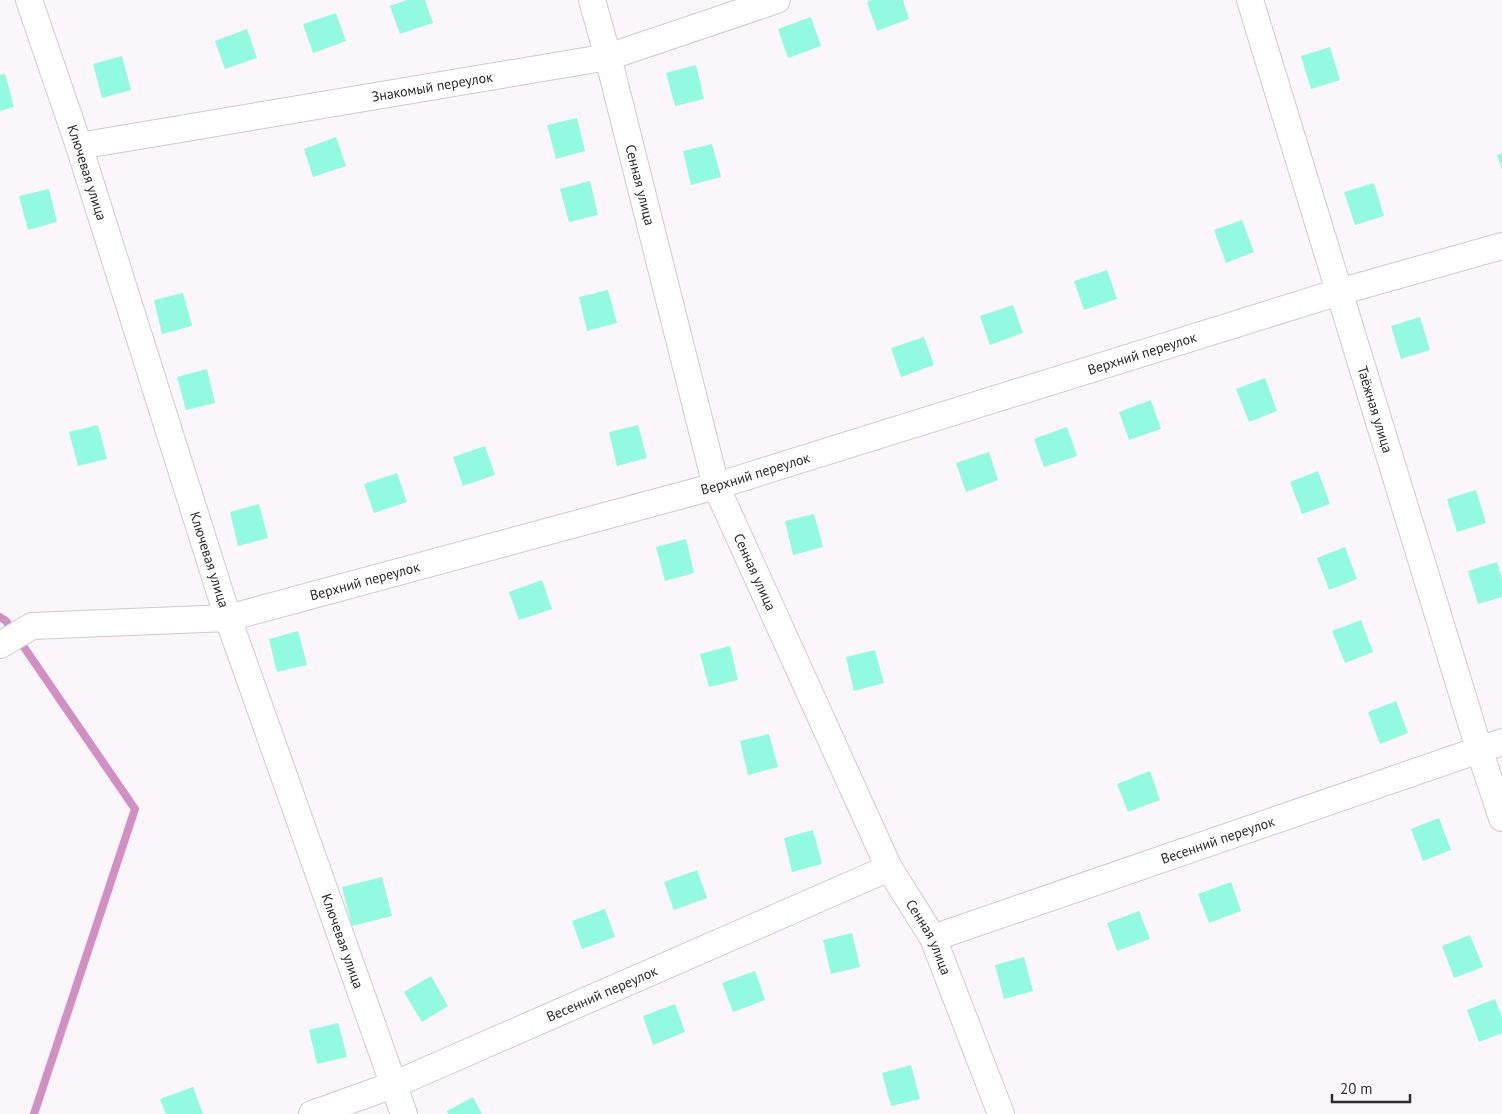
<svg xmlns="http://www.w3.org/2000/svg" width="1502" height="1114" font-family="'PT Sans',sans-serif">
<rect width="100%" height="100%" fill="#fbf6fa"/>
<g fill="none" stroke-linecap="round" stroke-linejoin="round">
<polyline stroke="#d18fc4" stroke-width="8" points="0,617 6,621 135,809 34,1114"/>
</g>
<g fill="#92fbdf">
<polygon points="407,0 425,0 433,23 400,34 390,6"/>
<polygon points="872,0 903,0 909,19 877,31 867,2"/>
<polygon points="336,13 346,41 313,53 303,24"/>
<polygon points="811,17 821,46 788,58 778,29"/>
<polygon points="247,29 257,58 225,69 215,41"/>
<polygon points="1330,47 1340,80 1311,89 1301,56"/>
<polygon points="122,56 131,90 102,98 93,64"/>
<polygon points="696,65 704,99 675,106 666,73"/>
<polygon points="5,74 14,107 0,111 0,75"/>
<polygon points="577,118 585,151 556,159 547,125"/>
<polygon points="336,137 346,166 313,177 304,149"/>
<polygon points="712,144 721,177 691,185 683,151"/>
<polygon points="1502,153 1502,170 1497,155"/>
<polygon points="590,181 598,215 569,222 560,189"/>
<polygon points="1374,183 1384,216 1355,225 1344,192"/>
<polygon points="49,189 57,222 28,230 19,196"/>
<polygon points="1242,220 1254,252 1226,263 1214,230"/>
<polygon points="1107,270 1117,299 1084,310 1074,281"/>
<polygon points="608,290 617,323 587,331 579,297"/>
<polygon points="183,293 192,326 162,334 154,300"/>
<polygon points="1013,305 1023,333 990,345 980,316"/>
<polygon points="1420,317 1430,350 1401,359 1391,326"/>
<polygon points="924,337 934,365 901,377 891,348"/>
<polygon points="207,369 215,403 186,410 177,377"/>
<polygon points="1265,378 1277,411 1249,422 1236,389"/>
<polygon points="1151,400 1161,429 1129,440 1119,412"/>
<polygon points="98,425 107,459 78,466 69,432"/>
<polygon points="638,425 647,458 617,466 609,432"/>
<polygon points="1067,427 1077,456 1044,467 1034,439"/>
<polygon points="485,446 495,475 463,486 453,457"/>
<polygon points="989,452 998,480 966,492 956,463"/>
<polygon points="1318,471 1330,504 1302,514 1290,482"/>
<polygon points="397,473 407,502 374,513 364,484"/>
<polygon points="1476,490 1486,523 1457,532 1447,499"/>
<polygon points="259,504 268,538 238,546 230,512"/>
<polygon points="814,514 823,547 793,555 785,521"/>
<polygon points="686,539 694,573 665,581 656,547"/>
<polygon points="1345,547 1357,579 1329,590 1317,558"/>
<polygon points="1497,562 1502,579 1502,597 1478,604 1468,571"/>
<polygon points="542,580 552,609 519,620 509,592"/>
<polygon points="1361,620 1373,652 1345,663 1332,631"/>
<polygon points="298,631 307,665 277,672 269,639"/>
<polygon points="730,646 738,680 709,687 700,654"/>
<polygon points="875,650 884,683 854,691 846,657"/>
<polygon points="1396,701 1408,733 1380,744 1368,712"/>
<polygon points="769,734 778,767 748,775 740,741"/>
<polygon points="1150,771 1160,800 1128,812 1117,784"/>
<polygon points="1439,818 1451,850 1423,861 1411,829"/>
<polygon points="813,830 822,864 792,872 784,838"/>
<polygon points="697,870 707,898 674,910 664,882"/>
<polygon points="382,877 392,916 352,926 342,887"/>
<polygon points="1231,882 1241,911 1209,923 1198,894"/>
<polygon points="605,909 615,937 582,949 572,921"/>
<polygon points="1139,911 1150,939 1117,951 1107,923"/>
<polygon points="852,933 860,967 831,974 823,940"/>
<polygon points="1470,935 1483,967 1454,978 1442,946"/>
<polygon points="1024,957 1033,991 1004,999 995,965"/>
<polygon points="755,971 765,1000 733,1012 722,983"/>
<polygon points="431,976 448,1006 422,1022 404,992"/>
<polygon points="1495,999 1502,1017 1502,1033 1479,1042 1467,1010"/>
<polygon points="675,1004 685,1032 653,1045 643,1016"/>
<polygon points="338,1023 347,1057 317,1064 309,1030"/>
<polygon points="911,1065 920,1099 891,1106 882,1073"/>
<polygon points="193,1087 203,1114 166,1114 160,1099"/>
<polygon points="473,1097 482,1114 448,1114 447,1111"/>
</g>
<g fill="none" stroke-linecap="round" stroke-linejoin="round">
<g stroke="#cecacd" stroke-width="28">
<g id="minor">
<path id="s1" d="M29,0L79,146L228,618L404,1114"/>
<path id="s2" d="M592,0L608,57L716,486L889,868L933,938L1001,1114"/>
<path id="s3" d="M1250,0L1479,749L1502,818"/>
<path id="s4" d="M79,146L608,57L777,0"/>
<path id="s5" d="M0,645L32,626L228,618L716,486L1339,292L1502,246"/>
<path id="s6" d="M933,938L1502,742"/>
<path id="s7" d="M312,1114L393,1085L889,868"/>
</g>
</g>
<use href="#minor" stroke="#fff" stroke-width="26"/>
</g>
<g text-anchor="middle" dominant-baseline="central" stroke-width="4" stroke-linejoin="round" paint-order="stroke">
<g font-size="14" fill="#2d2b2d" stroke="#fff">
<text stroke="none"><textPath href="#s4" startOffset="358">Знакомый переулок</textPath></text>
<text stroke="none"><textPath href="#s1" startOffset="182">Ключевая улица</textPath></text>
<text stroke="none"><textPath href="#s2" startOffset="191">Сенная улица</textPath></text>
<text stroke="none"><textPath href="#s5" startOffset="1185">Верхний переулок</textPath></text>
<text stroke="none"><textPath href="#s3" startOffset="428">Таёжная улица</textPath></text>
<text stroke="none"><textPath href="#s5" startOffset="780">Верхний переулок</textPath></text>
<text stroke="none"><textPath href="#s1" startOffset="588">Ключевая улица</textPath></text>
<text stroke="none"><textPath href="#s2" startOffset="596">Сенная улица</textPath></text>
<text stroke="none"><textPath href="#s5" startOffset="375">Верхний переулок</textPath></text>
<text stroke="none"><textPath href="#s6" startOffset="301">Весенний переулок</textPath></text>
<text stroke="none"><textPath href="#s2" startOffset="1001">Сенная улица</textPath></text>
<text stroke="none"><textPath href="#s1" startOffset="992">Ключевая улица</textPath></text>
<text stroke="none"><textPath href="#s7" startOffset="314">Весенний переулок</textPath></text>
</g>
</g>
<path d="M1332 1094v8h78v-8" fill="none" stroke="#2d2b2d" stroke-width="2.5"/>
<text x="1340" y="1094" font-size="15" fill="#2d2b2d" stroke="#ffffff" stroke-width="4" paint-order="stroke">20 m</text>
</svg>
